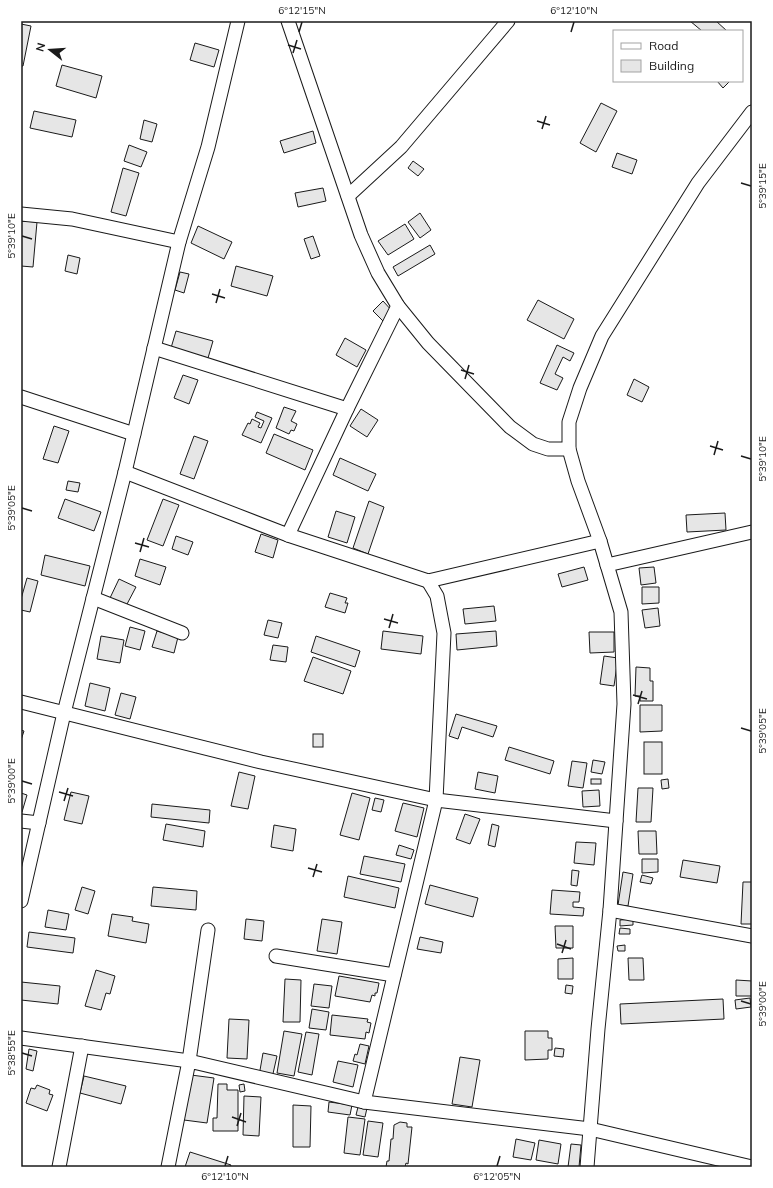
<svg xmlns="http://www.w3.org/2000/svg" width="773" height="1188" font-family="Mulish,sans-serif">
<rect width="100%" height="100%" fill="#fff"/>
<g fill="#e6e6e6" stroke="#1a1a1a">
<polygon points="690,21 716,21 727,31 702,31"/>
<polygon points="21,24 31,26 23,66 21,66"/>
<polygon points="195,43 219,50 214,67 190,60"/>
<polygon points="62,65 102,76 96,98 56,86"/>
<polygon points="717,81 730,81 723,88"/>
<polygon points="601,103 617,111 596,152 580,143"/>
<polygon points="34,111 76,120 72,137 30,128"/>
<polygon points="144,120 157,124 152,142 140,139"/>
<polygon points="313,131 316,143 284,153 280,141"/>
<polygon points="129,145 147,152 141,167 124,161"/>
<polygon points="617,153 637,160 632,174 612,167"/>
<polygon points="413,161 424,169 418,176 408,168"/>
<polygon points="123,168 139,173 126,216 111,212"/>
<polygon points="323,188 326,201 298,207 295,193"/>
<polygon points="420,213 431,230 420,238 408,222"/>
<polygon points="21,221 37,222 33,267 21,266"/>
<polygon points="405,224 414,239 388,255 378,241"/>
<polygon points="198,226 232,242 224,259 191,243"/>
<polygon points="313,236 320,256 311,259 304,239"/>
<polygon points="430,245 435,254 398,276 393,267"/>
<polygon points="68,255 80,258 77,274 65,271"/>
<polygon points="236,266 273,276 267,296 231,286"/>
<polygon points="180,272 189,274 184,293 175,290"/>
<polygon points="538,300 574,319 564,339 527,320"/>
<polygon points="383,301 393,312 383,321 373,311"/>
<polygon points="176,331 213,341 208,358 171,348"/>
<polygon points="345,338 366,350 357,367 336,355"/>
<polygon points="557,345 574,353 570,361 563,357 555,374 563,378 557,390 540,383"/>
<polygon points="183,375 198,380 189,404 174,398"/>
<polygon points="634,379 649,387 642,402 627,395"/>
<polygon points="284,407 296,411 291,421 297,424 294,431 291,430 289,434 276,428"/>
<polygon points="361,409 378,420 367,437 350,426"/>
<polygon points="257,412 272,418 261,443 242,435 248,423 250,424 252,419 260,423 258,427 261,428 264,421 255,417"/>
<polygon points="54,426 69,431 58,463 43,459"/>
<polygon points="274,434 313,450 305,470 266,453"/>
<polygon points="194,436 208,441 194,479 180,474"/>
<polygon points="340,458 376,474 368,491 333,475"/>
<polygon points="68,481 80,483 78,492 66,490"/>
<polygon points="65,499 101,512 94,531 58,518"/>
<polygon points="163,499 179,505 163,546 147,540"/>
<polygon points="369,501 384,507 368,554 353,548"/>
<polygon points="336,511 355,517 347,543 328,537"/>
<polygon points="725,513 726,530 687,532 686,515"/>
<polygon points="261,534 278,540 273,558 255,552"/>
<polygon points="176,536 193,542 188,555 172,549"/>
<polygon points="45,555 90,566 85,586 41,575"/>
<polygon points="140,559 166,567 160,585 135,576"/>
<polygon points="584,567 588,580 562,587 558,574"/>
<polygon points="654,567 656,583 641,585 639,568"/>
<polygon points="27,578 38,581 30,612 21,610 21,599"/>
<polygon points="119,579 136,587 126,606 110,598"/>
<polygon points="642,587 659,587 659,603 642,604"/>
<polygon points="330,593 347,598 345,603 348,603 345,613 325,607"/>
<polygon points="494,606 496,621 465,624 463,609"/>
<polygon points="658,608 660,626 645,628 642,610"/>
<polygon points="268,620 282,623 278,638 264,635"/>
<polygon points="130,627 145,631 140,650 125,646"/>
<polygon points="157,631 178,637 174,653 152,647"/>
<polygon points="383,631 423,636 421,654 381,649"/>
<polygon points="496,631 497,646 457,650 456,634"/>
<polygon points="589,632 614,632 614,652 590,653"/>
<polygon points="101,636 124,640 120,663 97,659"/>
<polygon points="316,636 360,651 355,667 311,652"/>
<polygon points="273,645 288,647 286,662 270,660"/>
<polygon points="604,656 618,658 614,686 600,684"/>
<polygon points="313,657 351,671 343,694 304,681"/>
<polygon points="636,667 650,668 650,681 653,681 653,701 640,701 640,696 635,696"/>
<polygon points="90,683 110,688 105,711 85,706"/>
<polygon points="121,693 136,697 130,719 115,715"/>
<polygon points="640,705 662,705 662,731 640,732"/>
<polygon points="456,714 497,726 493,737 462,727 458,739 449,736"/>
<polygon points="21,730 24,731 21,740"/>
<rect x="313" y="734" width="10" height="13"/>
<rect x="644" y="742" width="18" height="32"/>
<polygon points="509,747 554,761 550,774 505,760"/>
<polygon points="593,760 605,762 602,774 591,772"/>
<polygon points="572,761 587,763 583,788 568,786"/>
<polygon points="239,772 255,776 248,809 231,806"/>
<polygon points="478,772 498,776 495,793 475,789"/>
<rect x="591" y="779" width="10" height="5"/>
<polygon points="668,779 669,788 662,789 661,780"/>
<polygon points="638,788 653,788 651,822 636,822"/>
<polygon points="599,790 600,806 583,807 582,791"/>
<polygon points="71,792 89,796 82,824 64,820"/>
<polygon points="21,793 27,795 22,812 21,812"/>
<polygon points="352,793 370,798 359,840 340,835"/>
<polygon points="375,798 384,800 381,812 372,810"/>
<polygon points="403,803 424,808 417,837 395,831"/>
<polygon points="152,804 210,810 209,823 151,817"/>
<polygon points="465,814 480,819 470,844 456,839"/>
<polygon points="166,824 205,831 203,847 163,840"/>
<polygon points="492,824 499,826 495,847 488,845"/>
<polygon points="274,825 296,829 293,851 271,847"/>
<polygon points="638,831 656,831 657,854 639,854"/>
<polygon points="576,842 596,843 594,865 574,863"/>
<polygon points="399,845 414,850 411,859 396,855"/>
<polygon points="364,856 405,864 401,882 360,874"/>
<polygon points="642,859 658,859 658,872 642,873"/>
<polygon points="683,860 720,866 717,883 680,877"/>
<polygon points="572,870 579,871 577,886 571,885"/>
<polygon points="623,872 633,874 628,906 618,905"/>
<polygon points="642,875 653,878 651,884 640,882"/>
<polygon points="348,876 399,888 395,908 344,897"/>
<polygon points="743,882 752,882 752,924 741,924"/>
<polygon points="430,885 478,898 473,917 425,904"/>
<polygon points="82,887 95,891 88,914 75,910"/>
<polygon points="153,887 197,891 196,910 151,906"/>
<polygon points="552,890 580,892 579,902 573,902 573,907 584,908 583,916 550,914"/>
<polygon points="48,910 69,914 66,930 45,927"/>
<polygon points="112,914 133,917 132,921 149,924 146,943 108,936"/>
<polygon points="246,919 264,921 262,941 244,939"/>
<polygon points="322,919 342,922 337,954 317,951"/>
<polygon points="633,919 633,925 620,926 620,920"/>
<polygon points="555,926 573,926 573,948 556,948"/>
<polygon points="620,928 630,929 630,934 619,934"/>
<polygon points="29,932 75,938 73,953 27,947"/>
<polygon points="420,937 443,942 441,953 417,949"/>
<polygon points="625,945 625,951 618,951 617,946"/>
<polygon points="573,958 573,979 558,979 558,959"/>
<polygon points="628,958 643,958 644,980 629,980"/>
<polygon points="96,970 115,976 110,994 106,993 101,1010 85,1006"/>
<polygon points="339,976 379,983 377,993 375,993 375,996 372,995 370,1002 335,996"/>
<polygon points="285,979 301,980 300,1022 283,1022"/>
<polygon points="736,980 752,981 752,996 736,996"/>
<polygon points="21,982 60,986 58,1004 21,1000"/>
<polygon points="314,984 332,986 329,1008 311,1006"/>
<polygon points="566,985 573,986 572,994 565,993"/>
<polygon points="750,998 751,1007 736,1009 735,1000"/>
<polygon points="723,999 724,1019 621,1024 620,1004"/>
<polygon points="312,1009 329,1012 326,1030 309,1028"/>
<polygon points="332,1015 368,1019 367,1022 371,1023 369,1033 366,1032 365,1039 330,1035"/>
<polygon points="229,1019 249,1020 247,1059 227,1058"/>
<polygon points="284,1031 302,1034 294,1076 277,1073"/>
<polygon points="525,1031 548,1031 548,1038 552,1038 552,1050 548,1050 548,1059 525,1060"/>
<polygon points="306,1032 319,1034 312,1075 298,1072"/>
<polygon points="360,1044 369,1046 365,1064 353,1061 355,1054 357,1055"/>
<polygon points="555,1048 564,1049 563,1057 554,1056"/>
<polygon points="29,1049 37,1051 33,1071 26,1069"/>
<polygon points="263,1053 277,1056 272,1078 259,1076"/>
<polygon points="460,1057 480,1060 472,1107 452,1104"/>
<polygon points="338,1061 358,1065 353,1087 333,1082"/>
<polygon points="191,1075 214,1078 207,1123 184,1120"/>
<polygon points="84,1076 126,1086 121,1104 80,1093"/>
<polygon points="218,1084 227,1084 227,1090 238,1090 238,1131 213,1131 213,1118 217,1118"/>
<polygon points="244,1084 245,1091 240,1092 239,1085"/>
<polygon points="37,1085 50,1090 49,1094 53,1095 47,1111 26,1103 31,1088 35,1089"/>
<polygon points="244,1096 261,1097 259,1136 243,1135"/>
<polygon points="329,1102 352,1105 350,1115 328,1112"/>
<polygon points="293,1105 311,1106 310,1147 293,1147"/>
<polygon points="358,1107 367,1108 365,1117 356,1115"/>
<polygon points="348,1117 365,1119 360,1155 344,1153"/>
<polygon points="368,1121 383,1123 378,1157 363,1155"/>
<polygon points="400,1122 407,1123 407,1127 412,1127 408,1164 406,1163 405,1167 386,1167 387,1161 389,1161 391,1139 393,1139 394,1125"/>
<polygon points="516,1139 535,1143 531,1160 513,1157"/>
<polygon points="539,1140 561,1144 558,1164 536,1160"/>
<polygon points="571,1144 581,1145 579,1167 568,1167"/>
<polygon points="190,1152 231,1165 230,1167 185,1167"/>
</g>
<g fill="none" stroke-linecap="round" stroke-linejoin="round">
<g stroke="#1a1a1a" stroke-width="15">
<g id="minor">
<polyline points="288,21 361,235 378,273 398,306 428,343 510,427 533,444 548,449 569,449"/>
<polyline points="348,196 401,147 508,21"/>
<polyline points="21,214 72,219 179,242"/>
<polyline points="154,348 347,409"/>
<polyline points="21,397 134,434"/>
<polyline points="125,472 288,535 428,581 600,541"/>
<polyline points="288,535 347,409 398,306"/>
<polyline points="607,565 752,532"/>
<polyline points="93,598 182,633"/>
<polyline points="21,702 261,762 436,800 616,821"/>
<polyline points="21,821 39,823"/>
<polyline points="21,901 64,713 125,472 179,242 208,147 238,21"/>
<polyline points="610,910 752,936"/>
<polyline points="276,956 394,975"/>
<polyline points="21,1038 189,1061 208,930"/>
<polyline points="364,1102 436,800 444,633 437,596 428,581"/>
<polyline points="59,1167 82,1046"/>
<polyline points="168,1167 189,1061 364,1102 590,1129 752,1167"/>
<polyline points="587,1167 598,1029 610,910 624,704 621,612 600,541 578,481 569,449 569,422 580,388 602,336 698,183 752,112"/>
</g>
</g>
<use href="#minor" stroke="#fff" stroke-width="13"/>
</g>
<path fill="none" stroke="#1a1a1a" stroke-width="1.5" d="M299,32L302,22M571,32L574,22M288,45L301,49M293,53L297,40M537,121L550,125M542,129L546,116M741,183L751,186M22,236L32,239M212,294L225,298M216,303L220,289M461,370L474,374M465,379L469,365M710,446L723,450M714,455L718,441M741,456L751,459M22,508L32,511M135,543L149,547M140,552L144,538M384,619L398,623M389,628L393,614M633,695L647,699M638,704L642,691M741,728L751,731M22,781L32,784M59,792L73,796M64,801L68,788M308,868L322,872M313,877L317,864M557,944L571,949M562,953L566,940M741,1001L751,1004M22,1053L32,1056M232,1117L246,1122M237,1126L241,1113M225,1166L228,1156M497,1166L500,1156"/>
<rect width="773" height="1188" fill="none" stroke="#ffffff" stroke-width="44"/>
<rect x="613" y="30" width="130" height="52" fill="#ffffff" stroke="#a3a3a3"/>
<rect x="621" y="43" width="20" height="6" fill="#ffffff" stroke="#a3a3a3"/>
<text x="649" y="50" font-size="12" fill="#1a1a1a">Road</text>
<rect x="621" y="60" width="20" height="12" fill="#e6e6e6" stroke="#a3a3a3"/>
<text x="649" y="70" font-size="12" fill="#1a1a1a">Building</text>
<g transform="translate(50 50) rotate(287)" stroke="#ffffff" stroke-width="3" paint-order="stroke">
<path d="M0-3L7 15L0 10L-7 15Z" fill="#1a1a1a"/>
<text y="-6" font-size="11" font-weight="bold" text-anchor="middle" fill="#1a1a1a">N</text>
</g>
<rect x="22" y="22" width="729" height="1144" fill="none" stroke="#1a1a1a" stroke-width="1.5"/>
<g font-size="10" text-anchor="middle" fill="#1a1a1a">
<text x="302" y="14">6°12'15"N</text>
<text x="574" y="14">6°12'10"N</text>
<text transform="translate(762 186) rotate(-90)" y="4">5°39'15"E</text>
<text transform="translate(11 236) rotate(-90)" y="4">5°39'10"E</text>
<text transform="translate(762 459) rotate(-90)" y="4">5°39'10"E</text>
<text transform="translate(11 508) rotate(-90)" y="4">5°39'05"E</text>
<text transform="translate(762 731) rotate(-90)" y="4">5°39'05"E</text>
<text transform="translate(11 781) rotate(-90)" y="4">5°39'00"E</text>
<text transform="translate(762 1004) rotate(-90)" y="4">5°39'00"E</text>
<text transform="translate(11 1053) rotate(-90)" y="4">5°38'55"E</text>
<text x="225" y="1180">6°12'10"N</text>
<text x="497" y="1180">6°12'05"N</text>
</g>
</svg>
